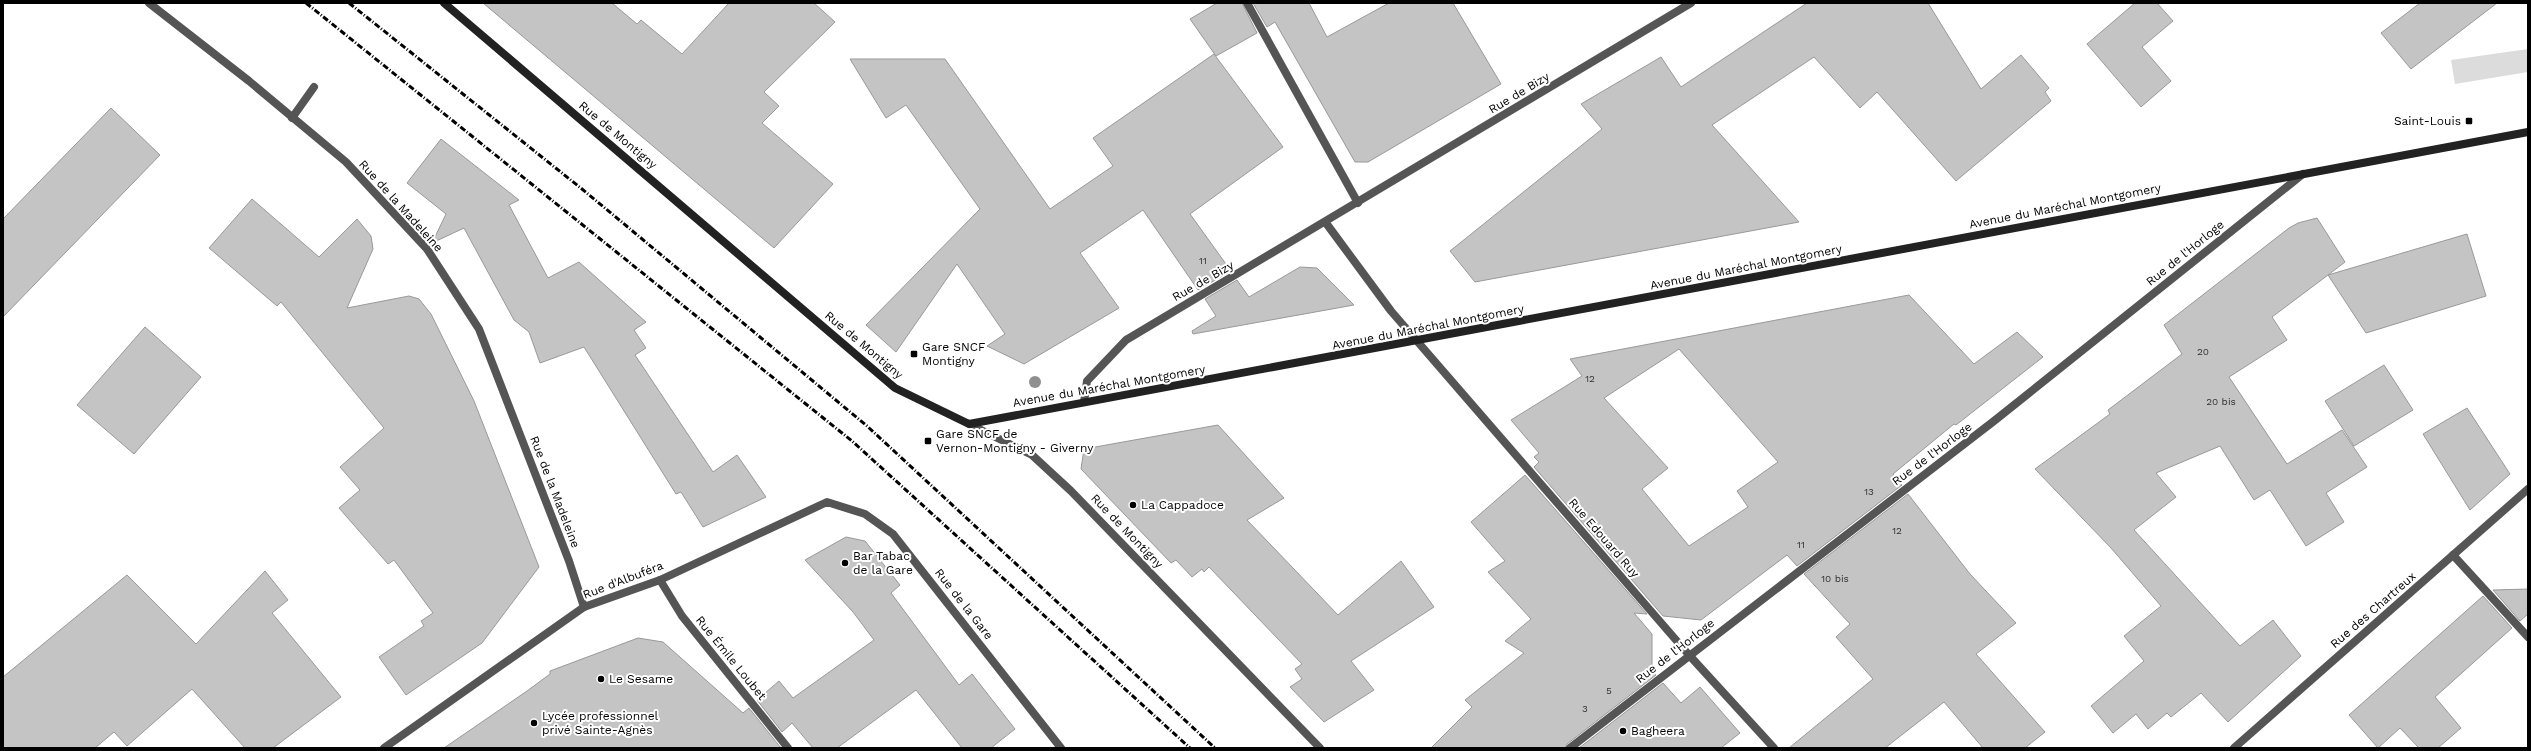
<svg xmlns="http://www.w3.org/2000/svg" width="2531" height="751" font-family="'Work Sans',sans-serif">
<rect width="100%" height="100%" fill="#fff"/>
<polygon fill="#dcdcdc" points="2528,49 2528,72 2455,84 2451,60"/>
<g fill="#c4c4c4" stroke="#999" fill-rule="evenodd">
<polygon points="483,3 612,3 637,24 641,20 682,54 729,3 814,3 835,22 764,92 779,106 762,123 833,184 774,248"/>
<polygon points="1217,3 1242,3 1257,33 1216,56 1190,19"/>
<polygon points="1253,3 1309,3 1327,37 1389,3 1453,3 1501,84 1368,162 1355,162 1275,22 1267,27"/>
<polygon points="1807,3 1928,3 1981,89 2021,55 2049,88 2045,92 2051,101 1956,181 1877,92 1860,108 1814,57 1712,125 1799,222 1475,282 1450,251 1602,129 1581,104 1661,57 1681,87"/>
<polygon points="2135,3 2157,3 2173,21 2142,47 2171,81 2141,107 2087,44"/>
<polygon points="2420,3 2497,3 2411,69 2381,33"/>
<polygon points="1214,54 1283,147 1190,214 1231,271 1198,290 1143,210 1080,253 1119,308 1024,364 987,346 1005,334 957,264 896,352 866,325 980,209 906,105 886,118 850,59 945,59 1050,209 1113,166 1093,138"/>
<polygon points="111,108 160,155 3,317 3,219"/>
<polygon points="441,139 519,200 509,205 548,278 579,262 646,322 634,330 646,348 635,355 713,472 737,455 766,497 703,527 681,492 676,494 584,347 540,363 529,332 514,320 464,228 432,243 446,214 407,183"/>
<polygon points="252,199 319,257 357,219 371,236 373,249 347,308 409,296 419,299 431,314 474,401 539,567 482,643 406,695 379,657 424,626 421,621 433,613 394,560 388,564 339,508 360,490 340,467 384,428 281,302 277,306 209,248"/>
<polygon points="2317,218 2345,262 2328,275 2467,234 2486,296 2366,333 2328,275 2272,317 2287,340 2229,377 2287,464 2342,430 2367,467 2326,493 2344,522 2306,546 2270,490 2254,500 2220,446 2156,473 2176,497 2134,530 2240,646 2273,620 2301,656 2228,722 2201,693 2171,717 2167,713 2148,729 2136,714 2113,733 2091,706 2144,661 2124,636 2161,606 2111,548 2035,469 2110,414 2108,410 2182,354 2164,325 2289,228 2298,223"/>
<polygon points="1300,267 1317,268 1354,305 1193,334 1192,331 1216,316 1205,299 1237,280 1249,297"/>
<path d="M1909,295L1974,364L2017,332L2043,357L1956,425L1954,424L1893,474L1902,485L1797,566L1787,555L1701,620L1663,616L1534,467L1539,462L1534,457L1539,453L1511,420L1582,376L1570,359ZM1679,349L1778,462L1737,491L1748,507L1689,546L1642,489L1668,468L1604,398Z"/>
<polygon points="145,327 201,377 134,454 77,405"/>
<polygon points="2384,365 2413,410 2354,446 2325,401"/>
<polygon points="2467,408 2510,474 2470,510 2423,434"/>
<polygon points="1218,425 1284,498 1247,520 1338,615 1401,561 1434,607 1351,661 1374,690 1324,722 1290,687 1302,679 1295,669 1302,664 1209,567 1204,572 1202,569 1192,577 1176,560 1171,563 1081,469 1084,449"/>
<polygon points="1525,475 1647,614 1634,613 1652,634 1652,670 1656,675 1567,744 1565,748 1431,748 1472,707 1465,700 1524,653 1505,641 1531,619 1488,572 1505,561 1471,522"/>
<polygon points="1908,494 1970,574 2016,623 1976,654 2045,732 2025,748 1983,748 1944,702 1885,748 1789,748 1873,679 1836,637 1850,624 1804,574"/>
<polygon points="846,537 865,541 900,585 891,593 959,685 972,674 1015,729 991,748 962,748 916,690 837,748 813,748 792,723 782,732 757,700 779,681 793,698 874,640 853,612 805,560"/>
<polygon points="265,571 288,600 272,613 341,697 273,748 245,748 192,689 127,746 114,732 95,748 3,748 3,677 127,575 196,644"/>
<polygon points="2528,589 2528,614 2520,621 2493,590"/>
<polygon points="2483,596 2512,628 2435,697 2461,728 2438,748 2419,748 2400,728 2378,748 2349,715"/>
<polygon points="638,638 663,642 743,713 749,708 781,748 444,748 527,691 550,674 550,671"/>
<polygon points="1663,683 1681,703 1700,687 1740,733 1721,748 1579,748"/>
</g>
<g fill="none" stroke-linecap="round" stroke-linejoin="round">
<g stroke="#555" stroke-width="8">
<polyline points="1247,3 1358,203"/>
<polyline points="292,118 314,87"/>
</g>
<g stroke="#555" stroke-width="8">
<polyline points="149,3 249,81 346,162 427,249 479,329 569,561 584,607"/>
<polyline points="1326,223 1391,311 1689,655 1774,748"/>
<polyline points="1084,402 1087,381 1126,340 1691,3"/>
<polyline points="969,424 1032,455 1071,491 1320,748"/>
<polyline points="2453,555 2528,637"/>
<polyline points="660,580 682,616 788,748"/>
<polyline points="384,748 584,607 660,580 827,502 865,514 893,534 1061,748"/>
<polyline points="1570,748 1994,421 2303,174"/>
<polyline points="2234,748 2528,489"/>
</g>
<polyline stroke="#222" stroke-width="8" points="444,3 895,388 969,424 2528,132"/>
<g stroke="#000" stroke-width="3" stroke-dasharray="6 2 1 2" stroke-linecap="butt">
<polyline points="306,3 852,441 1190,748"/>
<polyline points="349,3 582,189 867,426 1215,748"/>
</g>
</g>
<circle fill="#8f8f8f" cx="1035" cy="382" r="6"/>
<g fill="#000" stroke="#fff" stroke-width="1.5">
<rect x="2465" y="117" width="8" height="8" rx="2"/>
<rect x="910" y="350" width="8" height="8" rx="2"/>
<rect x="924" y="437" width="8" height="8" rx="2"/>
<circle cx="1133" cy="505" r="4"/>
<circle cx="845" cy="563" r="4"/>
<circle cx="601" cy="679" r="4"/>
<circle cx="534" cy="723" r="4"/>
<circle cx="1623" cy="731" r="4"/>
</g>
<g text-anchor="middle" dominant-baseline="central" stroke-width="4" stroke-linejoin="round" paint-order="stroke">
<g font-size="10" fill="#313131">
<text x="1203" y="260">11</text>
<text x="2203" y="351">20</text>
<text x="1590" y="378">12</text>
<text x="2221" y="401">20 bis</text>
<text x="1869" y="491">13</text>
<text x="1897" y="530">12</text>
<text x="1801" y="544">11</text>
<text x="1835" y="578">10 bis</text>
<text x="1609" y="690">5</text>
<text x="1585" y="708">3</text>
</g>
<g font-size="12" fill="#000" stroke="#fff">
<text transform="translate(1519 93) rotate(-31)">Rue de Bizy</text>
<text transform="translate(618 135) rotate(40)">Rue de Montigny</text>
<text transform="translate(401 206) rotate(48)">Rue de la Madeleine</text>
<text transform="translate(2065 206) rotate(-11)">Avenue du Maréchal Montgomery</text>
<text transform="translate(2185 253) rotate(-39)">Rue de l'Horloge</text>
<text transform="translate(1746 267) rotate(-11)">Avenue du Maréchal Montgomery</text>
<text transform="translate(1203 281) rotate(-30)">Rue de Bizy</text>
<text transform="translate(1428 327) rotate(-11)">Avenue du Maréchal Montgomery</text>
<text transform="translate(864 345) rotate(40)">Rue de Montigny</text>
<text transform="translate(1109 386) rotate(-10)">Avenue du Maréchal Montgomery</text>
<text transform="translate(1932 454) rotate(-37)">Rue de l'Horloge</text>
<text transform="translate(555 492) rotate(69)">Rue de la Madeleine</text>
<text transform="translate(1127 531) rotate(46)">Rue de Montigny</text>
<text transform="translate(1604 538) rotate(49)">Rue Edouard Ruy</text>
<text transform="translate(623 580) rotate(-21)">Rue d'Albuféra</text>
<text transform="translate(964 604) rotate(52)">Rue de la Gare</text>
<text transform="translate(2373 610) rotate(-41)">Rue des Chartreux</text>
<text transform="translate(1675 651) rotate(-38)">Rue de l'Horloge</text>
<text transform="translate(731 658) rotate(51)">Rue Émile Loubet</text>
</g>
<g font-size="12" fill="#000" stroke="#fff" text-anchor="start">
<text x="2461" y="121" text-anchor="end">Saint-Louis</text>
<text x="922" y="347">Gare SNCF<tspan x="922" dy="14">Montigny</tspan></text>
<text x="936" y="434">Gare SNCF de<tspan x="936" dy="14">Vernon-Montigny - Giverny</tspan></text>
<text x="1141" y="505">La Cappadoce</text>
<text x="853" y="556">Bar Tabac<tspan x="853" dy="14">de la Gare</tspan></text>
<text x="609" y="679">Le Sesame</text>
<text x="542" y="716">Lycée professionnel<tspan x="542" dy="14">privé Sainte-Agnès</tspan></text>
<text x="1631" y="731">Bagheera</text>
</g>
</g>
<rect width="2531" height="751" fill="none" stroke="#000000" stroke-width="8"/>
</svg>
